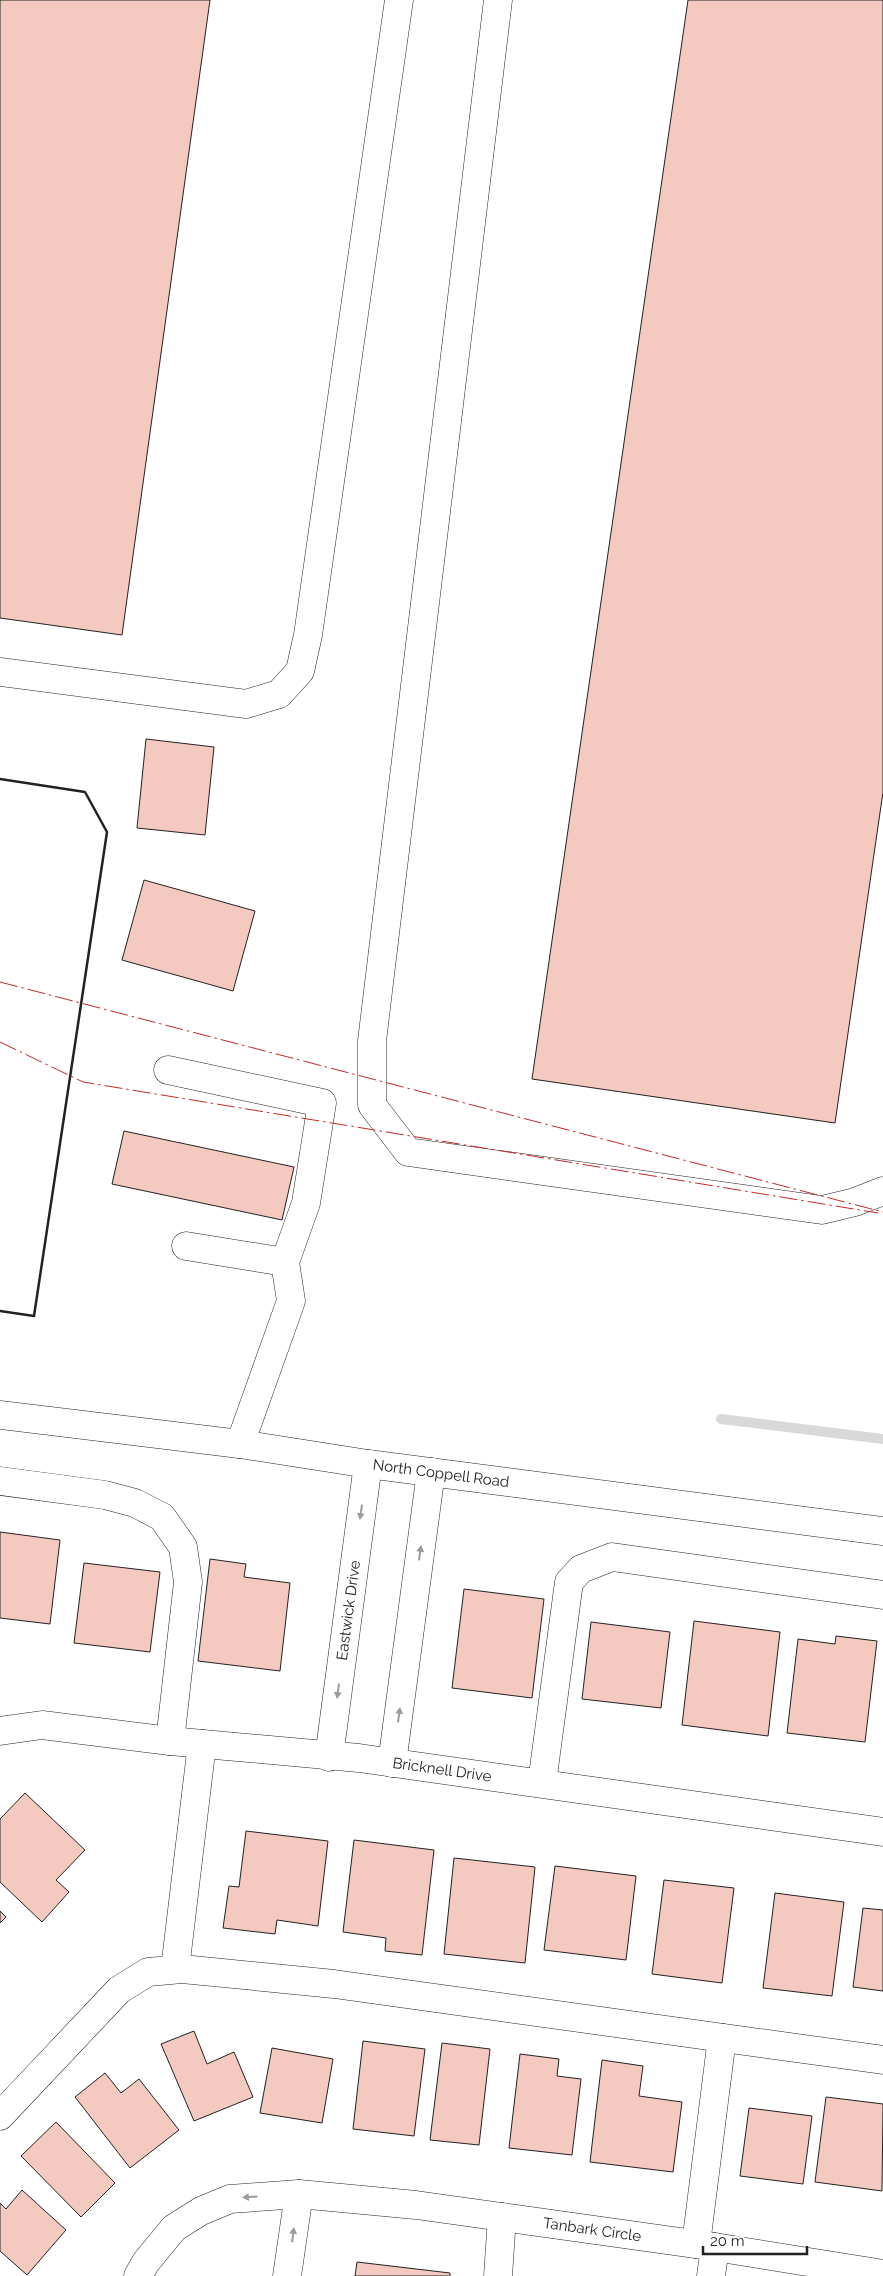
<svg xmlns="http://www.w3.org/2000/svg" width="883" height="2276" font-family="Raleway,sans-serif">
<rect width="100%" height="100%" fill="#fff"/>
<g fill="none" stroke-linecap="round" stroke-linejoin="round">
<polyline stroke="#d9d9d9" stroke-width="10" points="721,1419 883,1439"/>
</g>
<g fill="#f3c9c0" stroke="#222">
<polygon points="0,0 210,0 122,635 0,618"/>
<polygon points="688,0 883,0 883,792 835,1123 532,1079"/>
<polygon points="146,739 214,747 205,835 137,828"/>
<polygon points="144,880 255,911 233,991 122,960"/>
<polygon points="124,1131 294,1167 282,1220 112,1184"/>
<polygon points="0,1532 60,1540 50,1624 0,1618"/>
<polygon points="210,1559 246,1564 244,1577 290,1583 280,1671 198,1661"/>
<polygon points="84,1563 160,1572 150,1652 74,1643"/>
<polygon points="464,1589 544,1599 532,1698 452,1688"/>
<polygon points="694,1621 780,1632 768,1736 682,1725"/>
<polygon points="591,1622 670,1632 661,1708 582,1699"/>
<polygon points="836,1636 877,1641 865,1742 787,1733 798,1639 835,1644"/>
<polygon points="25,1793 85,1850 56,1880 69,1892 42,1922 0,1882 0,1819"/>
<polygon points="246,1831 328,1841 318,1926 277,1920 275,1934 223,1928 229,1886 239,1887"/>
<polygon points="354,1840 434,1850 422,1955 385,1951 386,1938 343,1932"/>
<polygon points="454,1858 535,1867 525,1963 444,1954"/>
<polygon points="555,1866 636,1876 626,1960 544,1950"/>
<polygon points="664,1880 734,1888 722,1983 652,1974"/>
<polygon points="775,1893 844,1902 832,1996 763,1988"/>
<polygon points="863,1908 883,1910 883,1991 853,1987"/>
<polygon points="0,1911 6,1917 0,1923"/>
<polygon points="194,2031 207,2064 234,2052 253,2097 194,2121 161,2044"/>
<polygon points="363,2041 425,2049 414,2136 353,2129"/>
<polygon points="442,2043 490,2049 479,2145 430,2140"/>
<polygon points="272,2048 333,2059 322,2123 260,2113"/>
<polygon points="520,2054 559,2059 557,2076 581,2079 572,2155 509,2148"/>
<polygon points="602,2060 643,2066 639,2096 682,2102 673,2172 590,2162"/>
<polygon points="105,2073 121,2093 139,2079 179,2130 130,2168 75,2097"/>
<polygon points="826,2097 883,2104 882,2191 815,2182"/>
<polygon points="749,2108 812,2116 803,2184 740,2176"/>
<polygon points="56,2122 115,2183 81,2217 21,2156"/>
<polygon points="22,2190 66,2230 27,2275 0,2251 0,2203 6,2209"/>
<polygon points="357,2262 450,2273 450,2276 355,2276"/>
</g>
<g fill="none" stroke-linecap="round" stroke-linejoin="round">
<g stroke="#222" stroke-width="29">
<g id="minor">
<polyline points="498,0 372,1041 372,1105 408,1152 822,1210 855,1202 883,1191"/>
<polyline points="0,672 246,704 279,694 300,671 308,635 399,0"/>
<polyline points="168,1070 322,1103 306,1203 285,1262 291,1301 240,1444"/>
<polyline points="186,1246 285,1262"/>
<path id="s1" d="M0,1415L240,1444L368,1464L883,1531"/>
<polyline points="0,1481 105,1495 135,1503 162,1517 183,1547 188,1582 170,1741"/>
<path id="s2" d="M0,1731L42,1725L170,1741L359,1758L883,1832"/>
<path id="s3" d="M329,1757L368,1464"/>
<polyline points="392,1763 431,1472"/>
<polyline points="542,1783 569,1582 581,1569 612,1557 883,1595"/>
<polyline points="175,1969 202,1744"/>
<polyline points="0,2116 119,1990 148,1972 182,1969 334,1984 883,2060"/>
<polyline points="696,2244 722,2038"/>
<path id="s4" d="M138,2276L146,2262L174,2228L201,2211L230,2199L299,2194L416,2205L502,2217L702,2245L883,2274"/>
<polyline points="287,2276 299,2194"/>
<polyline points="498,2276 502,2217"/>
<polyline points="711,2276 715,2247"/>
</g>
</g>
<use href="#minor" stroke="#fff" stroke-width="28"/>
<polyline stroke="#222" stroke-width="2.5" points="0,779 85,792 107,832 34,1316 0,1311"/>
<g stroke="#c62828" stroke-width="1" stroke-dasharray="18 4 2.5 4" stroke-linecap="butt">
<polyline points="0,982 883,1212"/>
<polyline points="0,1042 83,1082 878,1213"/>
</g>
</g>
<defs><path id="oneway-solid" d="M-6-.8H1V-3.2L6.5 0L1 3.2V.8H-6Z" transform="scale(1.25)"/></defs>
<g fill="#9c9c9c">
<use href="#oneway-solid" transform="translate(361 1512) rotate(98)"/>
<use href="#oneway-solid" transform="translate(420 1553) rotate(-82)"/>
<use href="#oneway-solid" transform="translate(338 1691) rotate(98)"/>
<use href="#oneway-solid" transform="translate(399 1715) rotate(-82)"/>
<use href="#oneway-solid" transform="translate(250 2197) rotate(176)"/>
<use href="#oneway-solid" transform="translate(293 2235) rotate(-83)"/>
</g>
<g text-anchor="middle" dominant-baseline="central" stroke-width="4" stroke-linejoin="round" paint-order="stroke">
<g font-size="15" fill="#222" stroke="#fff">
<text stroke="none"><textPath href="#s1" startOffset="445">North Coppell Road</textPath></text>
<text stroke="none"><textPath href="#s3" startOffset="148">Eastwick Drive</textPath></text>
<text stroke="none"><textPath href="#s2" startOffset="445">Bricknell Drive</textPath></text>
<text stroke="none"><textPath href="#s4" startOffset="488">Tanbark Circle</textPath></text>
</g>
</g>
<path d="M703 2246v8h104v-8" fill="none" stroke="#222222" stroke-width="2.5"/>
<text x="710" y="2246" font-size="15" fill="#222222" stroke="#ffffff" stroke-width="4" paint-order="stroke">20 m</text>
</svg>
